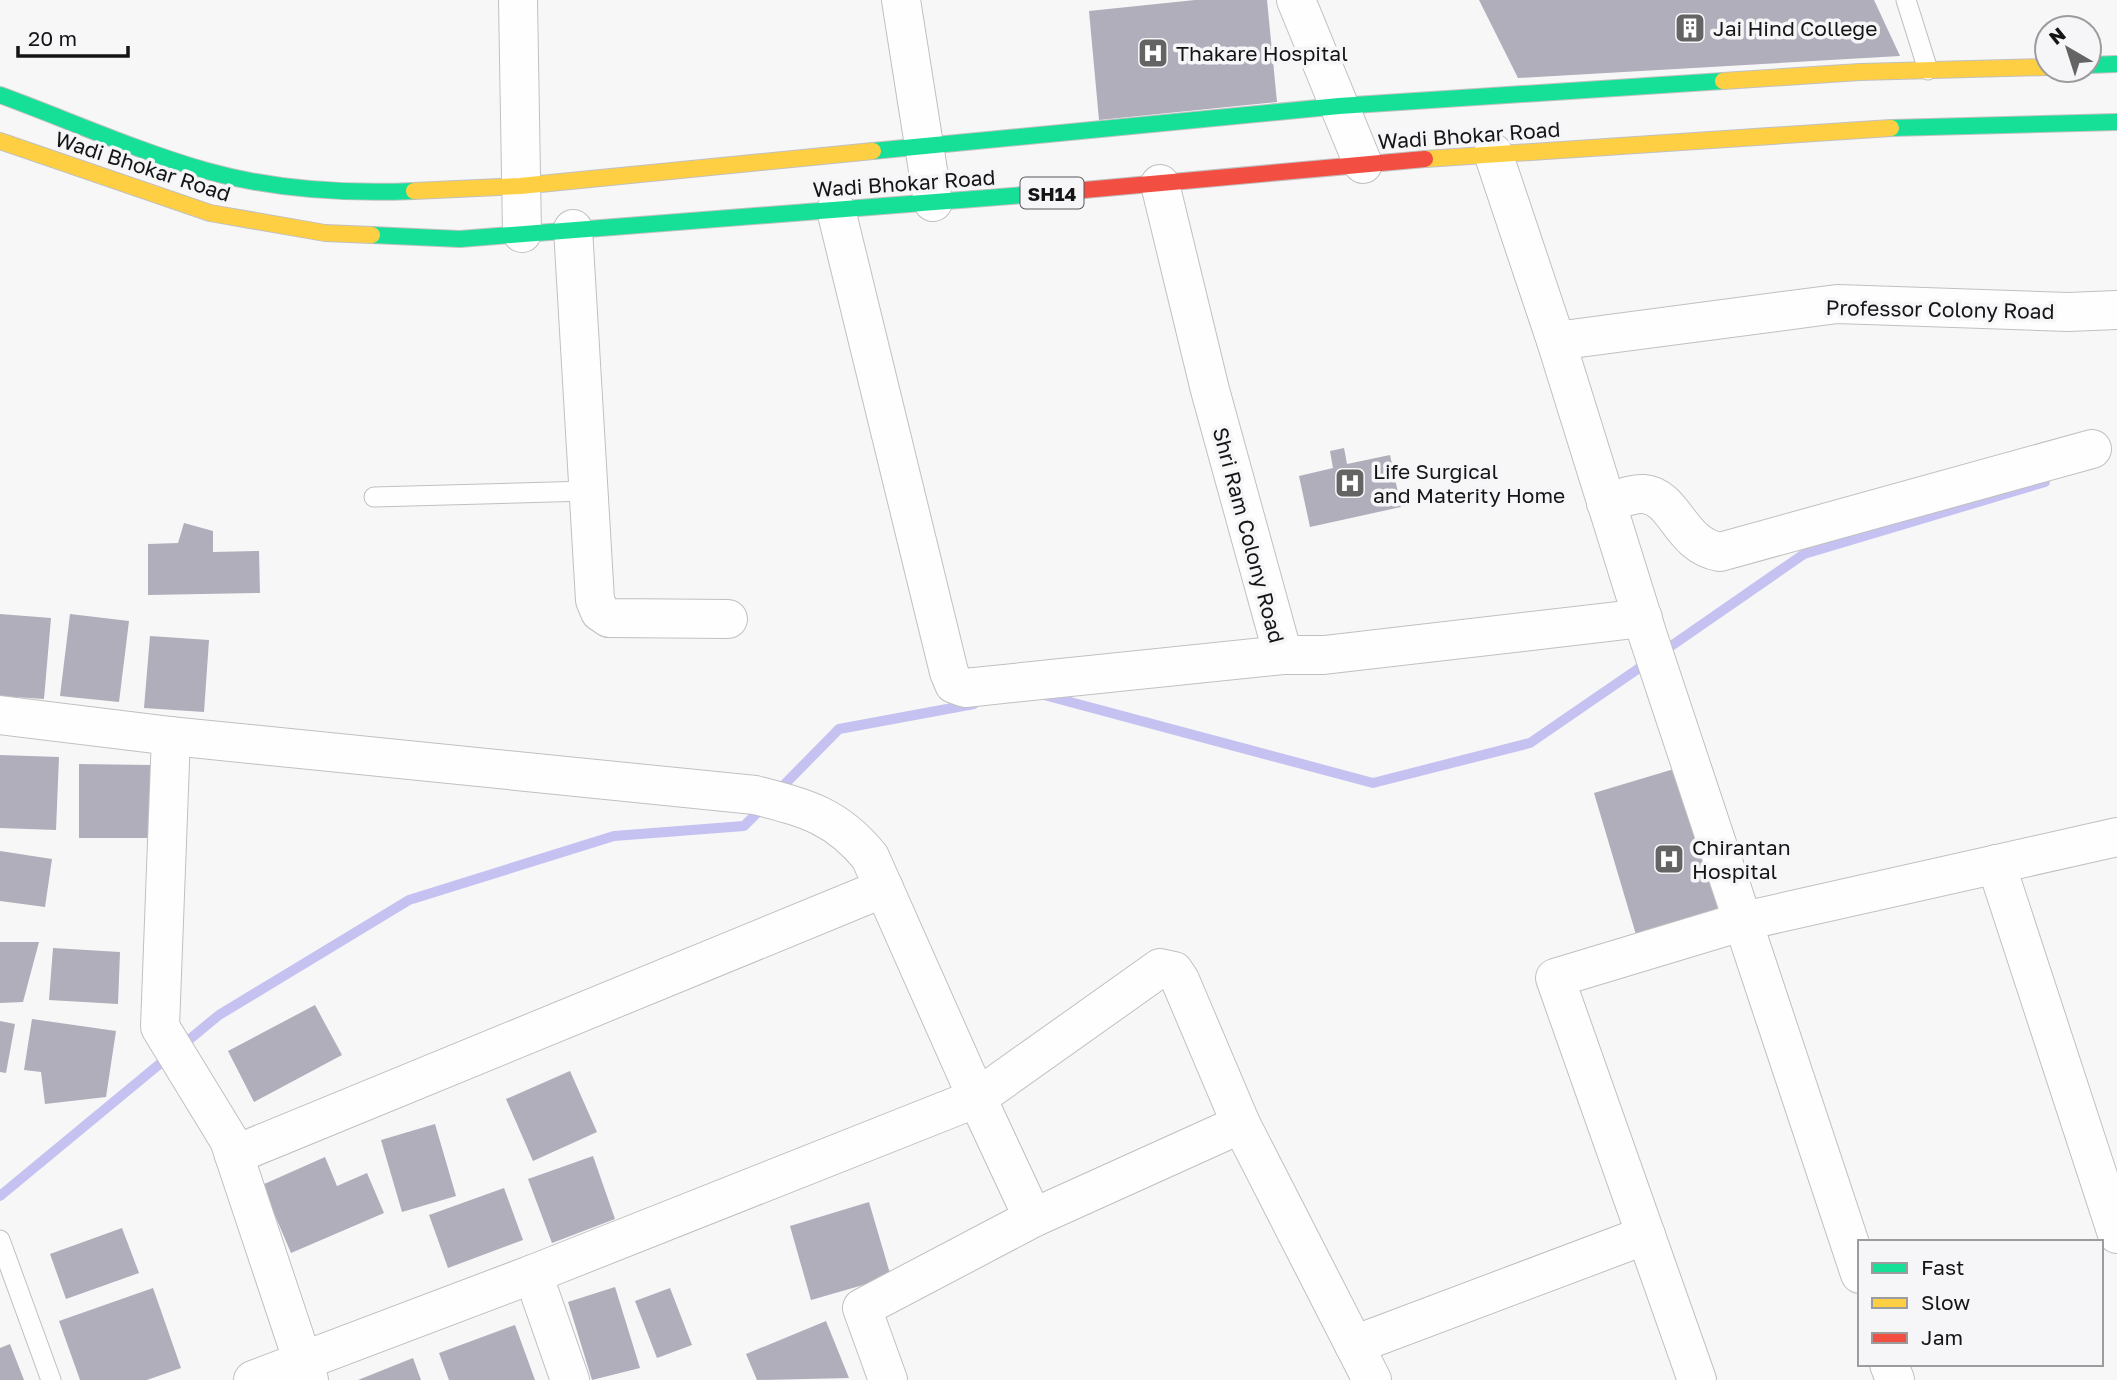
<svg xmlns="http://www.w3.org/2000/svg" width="2117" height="1380" font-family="'Golos Text',sans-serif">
<rect width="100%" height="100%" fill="#f7f7f8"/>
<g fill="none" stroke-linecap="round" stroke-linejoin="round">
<g stroke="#c5c2f1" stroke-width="10">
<polyline points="1661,653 1804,554 2045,482"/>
<polyline points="1044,695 1373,783 1530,743 1648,662"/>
<polyline points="777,792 839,729 974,704"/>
<polyline points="0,1196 219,1015 409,900 614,836 744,826 764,806"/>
</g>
</g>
<g fill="#afaeba">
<polygon points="1195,0 1267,0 1277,102 1099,120 1089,11"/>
<polygon points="1479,0 1874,0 1900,56 1518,78"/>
<polygon points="1344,448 1347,464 1390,455 1401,507 1310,527 1299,476 1333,468 1330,451"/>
<polygon points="184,523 213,531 213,552 259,551 260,593 148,595 148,544 178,543"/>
<polygon points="0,614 51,618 44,699 0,696"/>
<polygon points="70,614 129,621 119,702 60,696"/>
<polygon points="150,636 209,640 204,712 144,708"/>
<polygon points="0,755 59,757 56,830 0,828"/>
<polygon points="79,764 151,765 150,838 79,838"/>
<polygon points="1684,766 1727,911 1637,938 1594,793"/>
<polygon points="0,851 52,859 45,907 0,901"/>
<polygon points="0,942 39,942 23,1002 0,1003"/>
<polygon points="53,948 120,952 118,1004 49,1000"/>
<polygon points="315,1005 342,1055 254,1102 228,1051"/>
<polygon points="32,1019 116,1031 106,1097 45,1104 41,1072 24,1070"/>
<polygon points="0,1021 15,1024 6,1073 0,1072"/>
<polygon points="570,1071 597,1132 533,1161 506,1099"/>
<polygon points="435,1124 456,1196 402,1212 381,1140"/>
<polygon points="593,1156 615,1219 552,1243 528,1179"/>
<polygon points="325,1157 337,1186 367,1173 384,1213 291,1253 262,1185"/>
<polygon points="504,1188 523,1240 448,1268 429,1215"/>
<polygon points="869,1202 891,1277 811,1300 790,1226"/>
<polygon points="122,1228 139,1273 66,1299 50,1254"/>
<polygon points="615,1287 640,1368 592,1380 568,1302"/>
<polygon points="153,1288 181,1368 147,1380 80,1380 59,1321"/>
<polygon points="670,1288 692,1345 657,1358 635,1301"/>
<polygon points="826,1321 849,1378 757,1380 746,1354"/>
<polygon points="515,1325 535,1380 449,1380 439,1353"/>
<polygon points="10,1344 24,1380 0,1380 0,1348"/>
<polygon points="413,1358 421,1380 358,1380"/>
</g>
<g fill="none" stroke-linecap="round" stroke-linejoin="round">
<g stroke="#c0c0c1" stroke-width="21">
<g id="lane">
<polyline points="1906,0 1928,70"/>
<polyline points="374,497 588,491"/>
<polyline points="0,1240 51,1380"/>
</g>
</g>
<g stroke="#c0c0c1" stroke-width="40">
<g id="street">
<polyline points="518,0 522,233"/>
<polyline points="901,0 933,202"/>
<polyline points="1296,0 1363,164"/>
<polyline points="1493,153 1556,341 1648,636 1860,1274"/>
<polyline points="1160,184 1210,390 1283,655 1324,655 1643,618"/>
<polyline points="836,210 949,672 954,684 965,688 1283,655"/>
<polyline points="573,229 595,600 600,612 609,618 728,619"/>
<polyline points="1556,341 1837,304 2068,312 2117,310"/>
<path d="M1606,503C1617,500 1633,493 1644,494C1676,497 1679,545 1720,552L2092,449"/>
<path d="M0,715L171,736L755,795C805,808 836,815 870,857L977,1098L533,1274L253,1380"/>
<polyline points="171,736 160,1027 229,1140 309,1380"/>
<polyline points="1996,864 2117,1234"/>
<polyline points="234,1155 884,888"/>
<polyline points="1033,1218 977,1098 1160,968 1174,971 1180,980 1241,1124"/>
<polyline points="533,1274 570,1380"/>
<polyline points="1354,1345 1646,1235"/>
<polyline points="1889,1364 1895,1380"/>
<polyline points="888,1380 862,1308 1033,1218 1241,1124 1372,1380"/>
<polyline points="1697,1380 1555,978 1744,921 2117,837"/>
</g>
</g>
<g stroke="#c0c0c1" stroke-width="18">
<g id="fast">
<polyline points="2089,65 2117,64"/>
<path d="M0,95C68,120 137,151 207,171C275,190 345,194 414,191"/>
<polyline points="1891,128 2117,122"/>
<polyline points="873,151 1339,106 1723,81"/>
<polyline points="372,235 460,239 1062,192"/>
</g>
</g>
<g stroke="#c0c0c1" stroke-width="18">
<g id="slow">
<polyline points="1723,81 1860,72 2047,67"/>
<polyline points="0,141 210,213 325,233 372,235"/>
<polyline points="1425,159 1891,128"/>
<polyline points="414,191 520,186 873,151"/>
</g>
</g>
<g stroke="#c0c0c1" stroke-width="18">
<polyline id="jam" points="1062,192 1425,159"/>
</g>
<use href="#lane" stroke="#fefefe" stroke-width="19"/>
<use href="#street" stroke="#fefefe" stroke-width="38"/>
<use href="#fast" stroke="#16e098" stroke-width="16"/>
<use href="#slow" stroke="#ffcf43" stroke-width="16"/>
<use href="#jam" stroke="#f24e42" stroke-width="16"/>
</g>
<defs>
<g id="building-square" transform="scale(1.575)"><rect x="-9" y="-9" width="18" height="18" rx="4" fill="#646465" stroke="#f6f6f9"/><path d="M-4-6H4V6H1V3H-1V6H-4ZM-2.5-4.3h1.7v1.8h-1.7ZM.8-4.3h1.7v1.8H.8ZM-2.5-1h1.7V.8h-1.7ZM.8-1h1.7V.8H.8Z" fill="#fff"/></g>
<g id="hospital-square" transform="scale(1.575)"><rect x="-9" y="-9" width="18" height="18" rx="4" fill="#646465" stroke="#f6f6f9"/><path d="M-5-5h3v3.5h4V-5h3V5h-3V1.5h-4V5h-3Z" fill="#fff"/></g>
</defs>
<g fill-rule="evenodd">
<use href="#building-square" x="1690" y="28"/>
<use href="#hospital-square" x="1153" y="53"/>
<use href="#hospital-square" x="1350" y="483"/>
<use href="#hospital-square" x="1669" y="859"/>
</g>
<g text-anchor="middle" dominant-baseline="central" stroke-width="7" stroke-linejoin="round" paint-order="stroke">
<rect fill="#f6f6f9" stroke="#58585a" stroke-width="2" x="1020.5" y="177.5" width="63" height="31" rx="5"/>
<g font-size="19" font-weight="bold" fill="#151516">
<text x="1052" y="193">SH14</text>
</g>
<g font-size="21" fill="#151516" stroke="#f6f6f9" text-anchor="start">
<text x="1713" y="28">Jai Hind College</text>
<text x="1176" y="53">Thakare Hospital</text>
<text x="1373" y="471">Life Surgical<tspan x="1373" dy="24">and Materity Home</tspan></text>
<text x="1692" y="847">Chirantan<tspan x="1692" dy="24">Hospital</tspan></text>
</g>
<g font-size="21" fill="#151516" stroke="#f6f6f9">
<text transform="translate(1469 135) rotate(-4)">Wadi Bhokar Road</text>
<text transform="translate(143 166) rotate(18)">Wadi Bhokar Road</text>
<text transform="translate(904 183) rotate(-4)">Wadi Bhokar Road</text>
<text transform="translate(1940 309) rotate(1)">Professor Colony Road</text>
<text transform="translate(1249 535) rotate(75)">Shri Ram Colony Road</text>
</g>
</g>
<rect x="1858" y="1240" width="245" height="126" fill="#f6f6f9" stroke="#9c9c9e" stroke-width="2"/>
<rect x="1872" y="1263" width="35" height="10" fill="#16e098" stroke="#9c9c9e" stroke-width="2"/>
<text x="1921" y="1275" font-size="21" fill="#151516">Fast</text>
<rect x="1872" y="1298" width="35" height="10" fill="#ffcf43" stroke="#9c9c9e" stroke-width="2"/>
<text x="1921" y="1310" font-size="21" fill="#151516">Slow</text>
<rect x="1872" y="1333" width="35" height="10" fill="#f24e42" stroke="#9c9c9e" stroke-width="2"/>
<text x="1921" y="1345" font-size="21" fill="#151516">Jam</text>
<g transform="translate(2068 49) rotate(321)"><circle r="33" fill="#f6f6f9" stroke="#9c9c9e" stroke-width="2"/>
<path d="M0-5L12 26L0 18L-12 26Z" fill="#646465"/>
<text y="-10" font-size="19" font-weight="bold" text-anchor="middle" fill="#151516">N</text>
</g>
<path d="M18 46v10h110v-10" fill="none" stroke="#151516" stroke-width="3.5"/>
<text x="28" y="46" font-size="21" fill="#151516" stroke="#f6f6f9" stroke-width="5" paint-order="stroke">20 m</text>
</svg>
